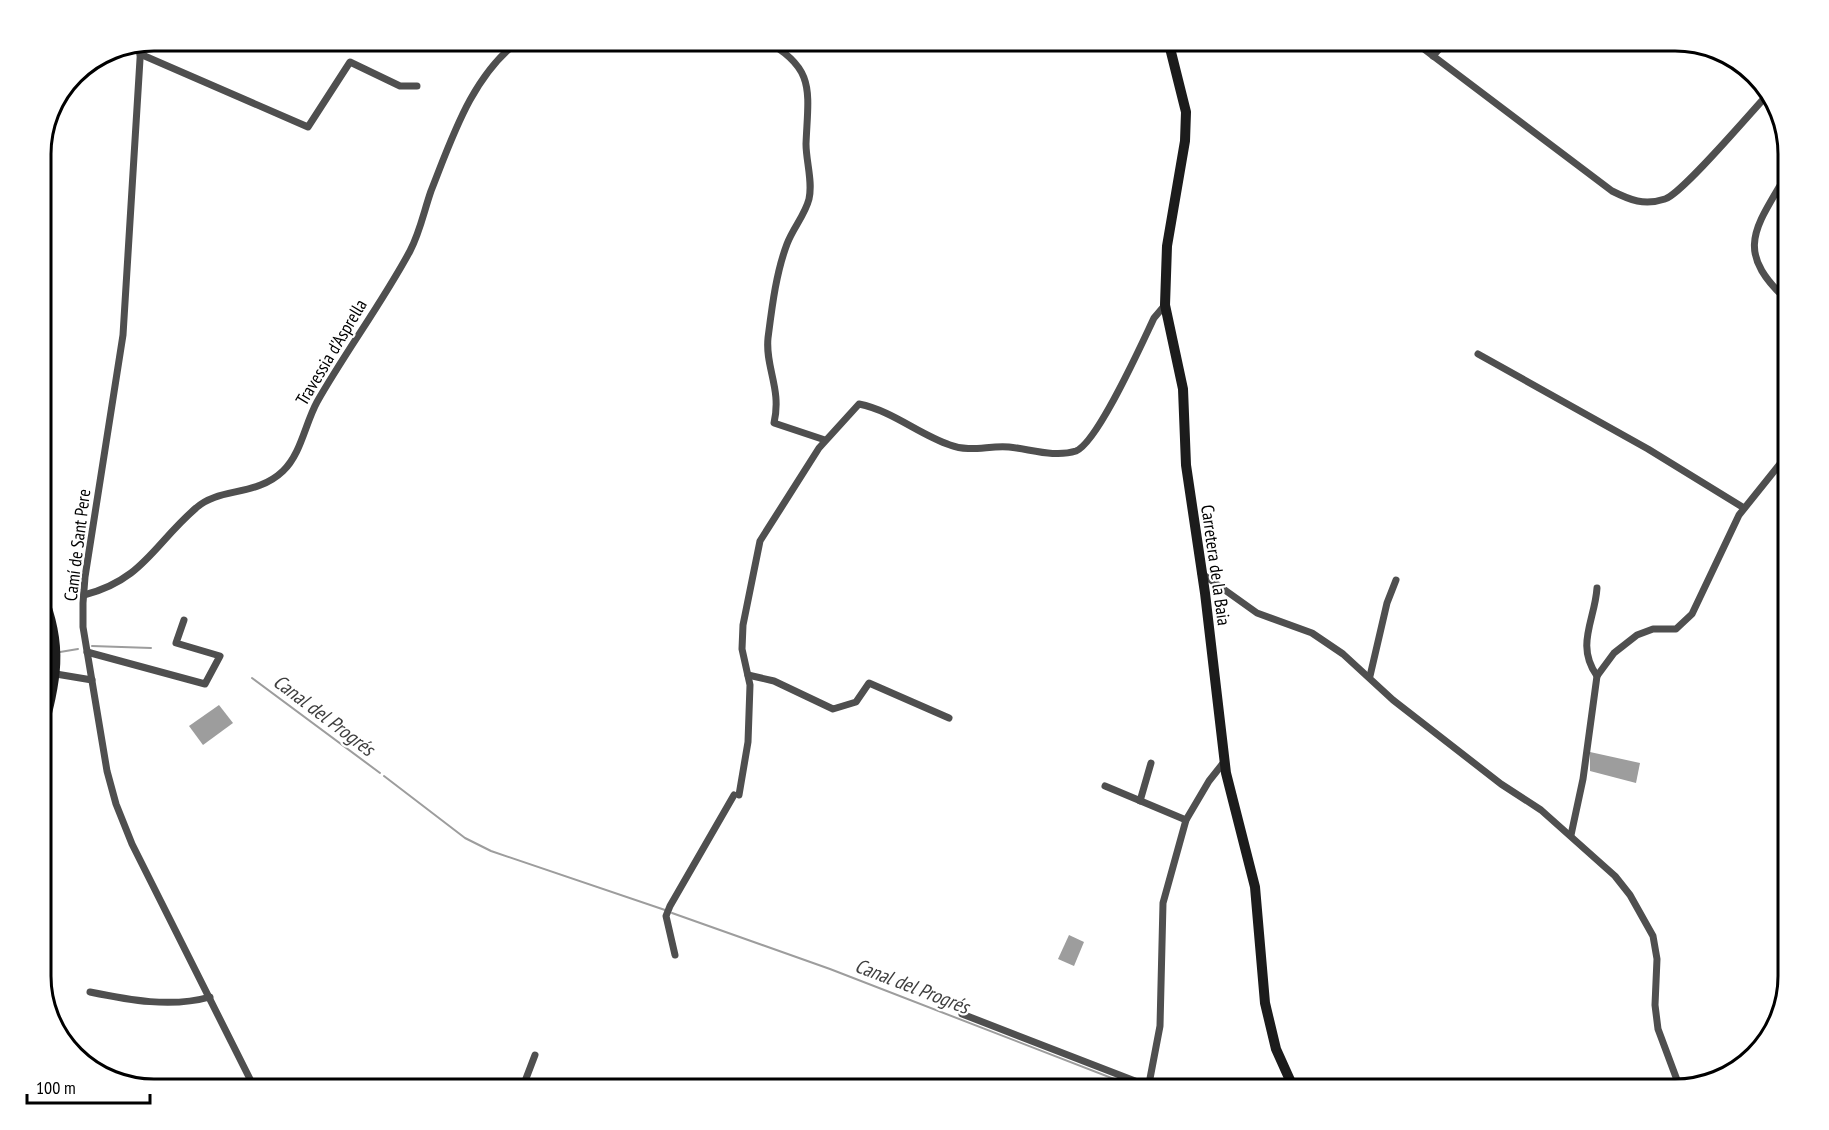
<svg xmlns="http://www.w3.org/2000/svg" width="1829" height="1130" font-family="'PT Sans Narrow',sans-serif">
<rect width="100%" height="100%" fill="#fff"/>
<g fill="#9d9d9d">
<polygon points="219,705 233,723 203,745 189,726"/>
<polygon points="1590,752 1640,763 1636,783 1590,771"/>
<polygon points="1069,935 1084,942 1074,966 1058,959"/>
</g>
<g fill="none" stroke-linecap="round" stroke-linejoin="round">
<g stroke="#9d9d9d" stroke-width="2">
<polyline points="92,646 151,648"/>
<polyline points="60,652 78,649"/>
<polyline points="252,678 380,773"/>
<polyline points="384,776 465,838 491,851 665,910"/>
<polyline points="672,913 830,969 1140,1089"/>
</g>
<g stroke="#4f4f4f" stroke-width="7">
<path d="M764,40C817,68 808,92 806,144C806,161 813,182 809,199C805,215 793,228 787,244C776,273 772,307 768,338C765,367 782,389 774,423L825,440"/>
<path d="M1412,40L1612,191C1630,200 1644,206 1665,199C1682,194 1752,111 1769,93"/>
<polyline points="141,43 123,335 85,577 83,603 83,627 107,771 116,804 132,844 255,1089"/>
<polyline points="140,54 308,127 350,62 400,86 417,86"/>
<polyline points="1433,56 1447,40"/>
<path d="M1788,172C1756,228 1732,250 1788,301"/>
<polyline points="1478,354 1648,449 1744,508"/>
<polyline points="1201,573 1257,613 1312,633 1343,654 1393,700 1501,784 1541,810 1615,876 1630,895 1653,936 1657,959 1655,1005 1658,1029 1680,1088"/>
<path d="M1597,588C1595,620 1575,645 1597,676"/>
<path d="M84,595C143,580 154,544 196,508C219,487 256,497 283,471C301,454 305,424 317,402C346,351 382,303 410,251C420,232 424,211 431,191C452,138 472,75 520,40"/>
<polyline points="87,652 205,684 220,656 176,643 184,620"/>
<polyline points="748,675 774,681 833,709 856,702 869,683 949,718"/>
<polyline points="1370,676 1387,603 1396,580"/>
<polyline points="41,679 56,674 92,680"/>
<polyline points="1105,786 1186,820"/>
<path d="M739,795L748,742L750,685L742,649L743,625L760,541L819,448L859,404C893,411 918,434 950,445C970,453 989,445 1009,447C1030,449 1055,458 1076,451C1098,442 1142,343 1154,318L1165,305"/>
<polyline points="1140,801 1151,763"/>
<polyline points="1571,835 1583,779 1597,676 1614,653 1637,635 1653,629 1676,629 1692,614 1739,515 1788,454"/>
<polyline points="675,955 666,916 670,906 734,795"/>
<path d="M90,992C129,1000 171,1008 210,997"/>
<polyline points="962,1014 1148,1086"/>
<polyline points="522,1089 535,1055"/>
<polyline points="1148,1089 1160,1026 1163,903 1186,820 1209,781 1224,762"/>
</g>
<g stroke="#1c1c1c" stroke-width="10">
<polyline points="1168,40 1186,112 1185,141 1167,246 1165,305 1183,389 1186,465 1205,593 1226,773 1255,887 1265,1003 1276,1049 1294,1089"/>
<path d="M41,592C64,647 56,680 41,736"/>
</g>
</g>
<g text-anchor="middle" dominant-baseline="central" stroke-width="4.5" stroke-linejoin="round" paint-order="stroke">
<g font-size="18" fill="#000" stroke="#fff">
<text transform="translate(331 352) rotate(-59)">Travessia d'Asprella</text>
<text transform="translate(77 545) rotate(-83)">Camí de Sant Pere</text>
<text transform="translate(1216 565) rotate(82)">Carretera de la Baia</text>
</g>
<g font-size="20" font-style="italic" fill="#3e3e3e" stroke="#fff">
<text transform="translate(324 715) rotate(37)">Canal del Progrés</text>
<text transform="translate(912 986) rotate(21)">Canal del Progrés</text>
</g>
</g>
<path d="M0 0H1829V1130H0ZM154 51H1675A103 103 0 0 1 1778 154V976A103 103 0 0 1 1675 1079H154A103 103 0 0 1 51 976V154A103 103 0 0 1 154 51Z" fill="#fff" fill-rule="evenodd"/>
<path fill="none" stroke="#000" stroke-width="3" d="M154 51H1675A103 103 0 0 1 1778 154V976A103 103 0 0 1 1675 1079H154A103 103 0 0 1 51 976V154A103 103 0 0 1 154 51Z"/>
<path d="M27 1094v9h123v-9" fill="none" stroke="#000000" stroke-width="3"/>
<text x="36" y="1094" font-size="18" fill="#000000" stroke="#ffffff" stroke-width="4.5" paint-order="stroke">100 m</text>
</svg>
